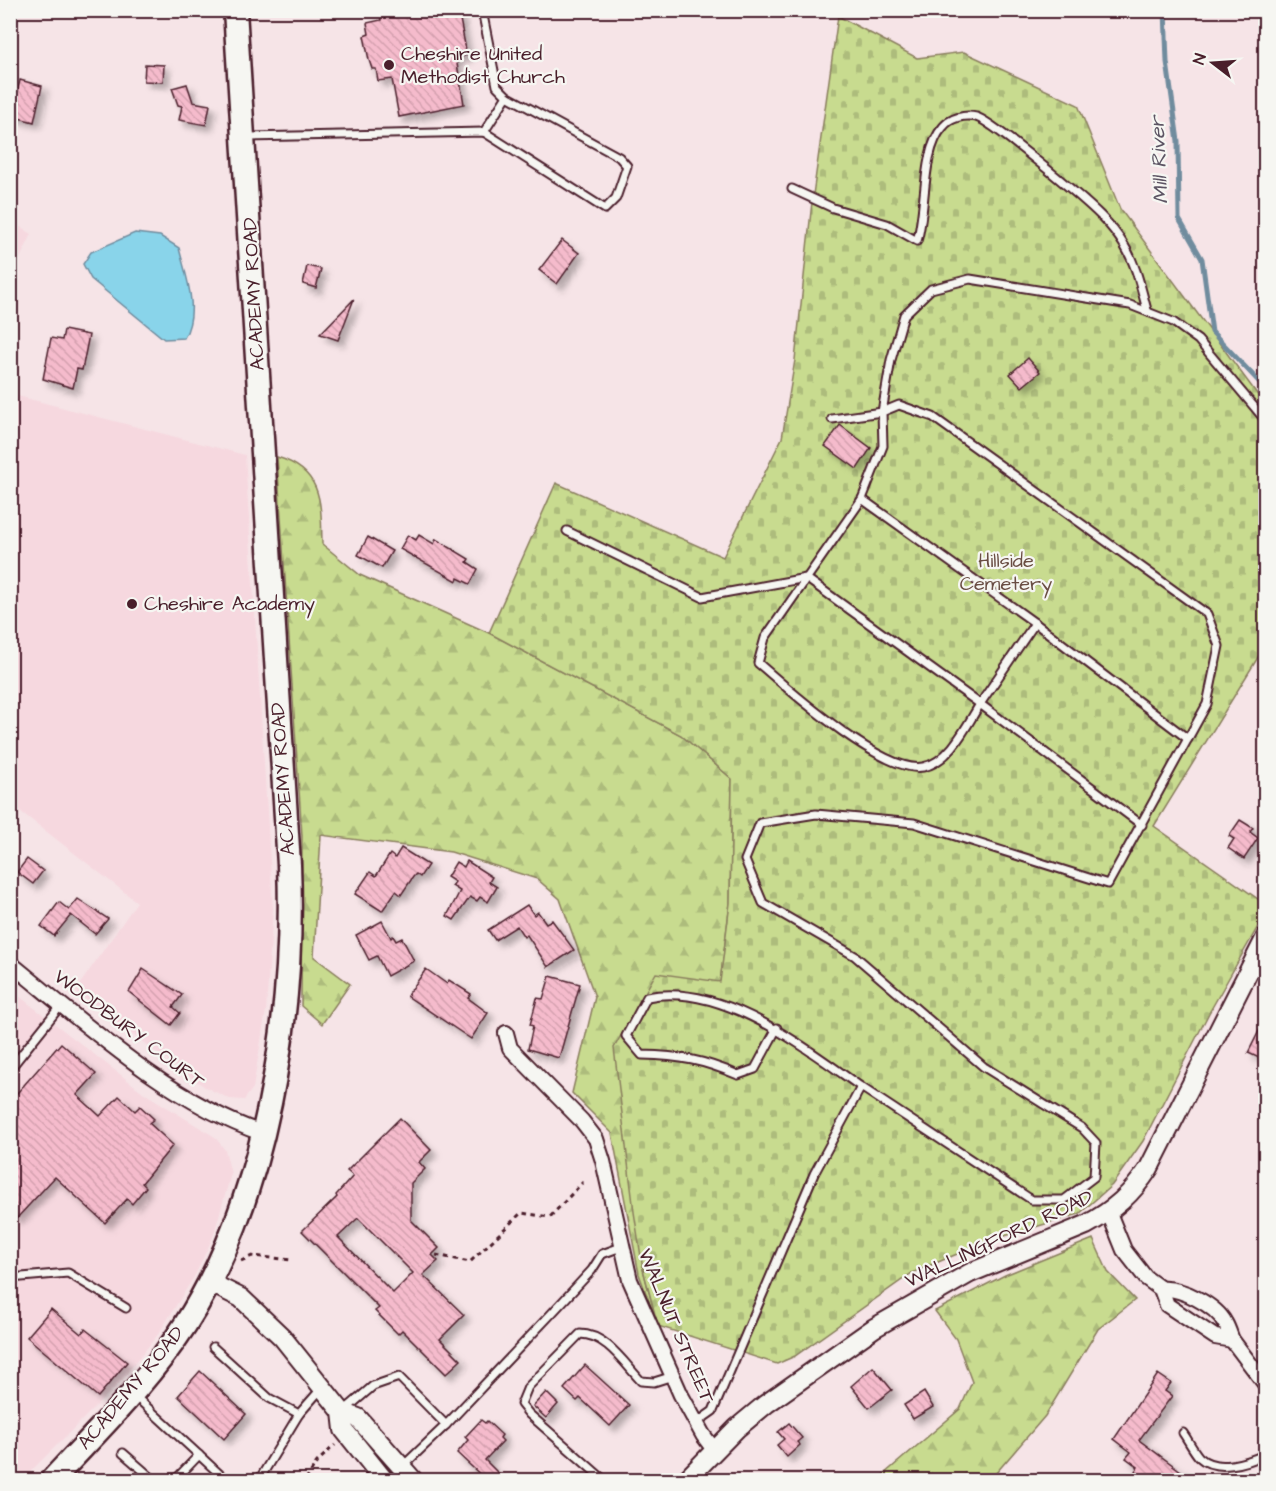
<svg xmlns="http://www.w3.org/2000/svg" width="1276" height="1491" font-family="'Architects Daughter',sans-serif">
<defs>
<pattern id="forest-firs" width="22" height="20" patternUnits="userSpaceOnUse" patternTransform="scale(1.5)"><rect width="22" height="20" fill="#c8db8f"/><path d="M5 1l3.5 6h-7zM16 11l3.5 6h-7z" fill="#adbc7c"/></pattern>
<pattern id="cemetery-stones" width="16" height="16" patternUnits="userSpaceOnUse" patternTransform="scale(1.5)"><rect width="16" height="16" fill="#c8db8f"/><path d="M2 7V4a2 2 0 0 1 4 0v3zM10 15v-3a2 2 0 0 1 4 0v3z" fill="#adbc7c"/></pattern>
<pattern id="building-back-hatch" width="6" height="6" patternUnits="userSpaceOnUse" patternTransform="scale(1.5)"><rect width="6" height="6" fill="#f5bbcc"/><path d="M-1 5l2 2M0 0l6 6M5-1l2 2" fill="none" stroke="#d4a0af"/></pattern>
<filter id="shadow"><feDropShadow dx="5.5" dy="5.5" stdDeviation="3" flood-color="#0004"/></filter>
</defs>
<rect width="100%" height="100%" fill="#f6e4e7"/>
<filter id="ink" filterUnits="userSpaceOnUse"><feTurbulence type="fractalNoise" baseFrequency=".0167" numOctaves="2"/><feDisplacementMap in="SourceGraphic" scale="12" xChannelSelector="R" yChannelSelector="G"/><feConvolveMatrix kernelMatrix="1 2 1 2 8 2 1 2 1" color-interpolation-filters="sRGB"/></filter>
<g filter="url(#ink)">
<g fill="#f6d8df">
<polygon points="11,221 32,234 11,276"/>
<polygon points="10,394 245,455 273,909 266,1011 253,1088 244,1100 230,1099 205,1087 168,1061 75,991 137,902 11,804"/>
<polygon points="10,989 144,1093 215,1137 225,1150 231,1174 213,1237 195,1275 159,1333 119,1383 22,1480 10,1480"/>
</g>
<g fill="url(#forest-firs)" stroke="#897d5d" stroke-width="1.5">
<path d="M277,457C323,471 321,502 322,544L360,575L489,633L681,735L732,779L730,903L720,983L643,1269L658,1326L639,1274L612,1133L572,1093L595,997L560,899L537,879L451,852L321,835L314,957L350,984L322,1024L301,1006L302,836Z"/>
<polygon points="1093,1239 1108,1272 1135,1300 1098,1329 1045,1416 990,1480 877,1480 960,1409 972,1382 956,1339 935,1311 1005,1275"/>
</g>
<polygon fill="url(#cemetery-stones)" stroke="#897d5d" stroke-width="1.5" points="838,16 917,58 964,52 1078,105 1120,209 1266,406 1265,646 1154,826 1265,904 1265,914 1209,1013 1143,1141 1112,1185 1079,1214 988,1241 912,1273 795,1356 777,1364 658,1326 643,1269 634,1212 614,1048 656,973 720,982 730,903 732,779 681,735 489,633 556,483 723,557 782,438 795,360 812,202"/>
<path fill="#89d4ea" stroke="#708c9e" stroke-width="1.5" d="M135,233L160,236L179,248C186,277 200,310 184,338L164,339L91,279L83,264L91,252Z"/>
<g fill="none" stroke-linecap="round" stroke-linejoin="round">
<polyline stroke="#708c9e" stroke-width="5" points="1165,10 1167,62 1178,141 1179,219 1202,259 1212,332 1266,389"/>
</g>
<g fill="url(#building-back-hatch)" stroke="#4a1f2b" stroke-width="1.5" fill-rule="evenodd" filter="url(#shadow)">
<polygon points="379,10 447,10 448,16 459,14 467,55 456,58 464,104 399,117 392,79 378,81 376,69 372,69 369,60 364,36 369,34 367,23 381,20"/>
<polygon points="145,64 164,65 163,82 144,81"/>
<polygon points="20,80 42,86 34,122 11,116"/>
<polygon points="187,84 193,102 210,105 206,125 179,120 182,106 178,105 172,88"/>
<polygon points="562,240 579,253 557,284 539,270"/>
<polygon points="307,266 321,269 316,288 303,284"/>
<polygon points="354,299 338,340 320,334"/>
<polygon points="64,330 89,335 82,370 77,369 73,388 43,379 51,338 62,340"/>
<polygon points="1028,358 1040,372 1022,387 1010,374"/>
<polygon points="840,425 871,448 857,469 825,446"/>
<polygon points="408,535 416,540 419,535 434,544 436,539 469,559 467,562 478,569 470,584 458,578 457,581 400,549"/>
<polygon points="368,537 392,551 382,568 358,555"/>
<polygon points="1240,820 1253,828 1250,832 1258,838 1244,859 1228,848 1234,839 1229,836"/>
<polygon points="401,848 428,865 420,877 416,874 413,877 401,895 396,891 382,911 355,894 370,872 376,876 390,854 395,858"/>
<polygon points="27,859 43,871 33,884 17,872"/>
<polygon points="467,861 492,877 489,882 497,887 488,902 480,897 477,901 470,897 454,920 447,916 460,891 452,886 455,882 447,877 456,862 464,867"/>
<polygon points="78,899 108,919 95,934 71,915 54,936 41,926 59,902 69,910"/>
<polygon points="527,905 534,915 538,912 546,923 552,920 574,950 548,967 527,935 524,937 517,926 495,940 488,930"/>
<polygon points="382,921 391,938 393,936 396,941 402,938 414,961 387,976 377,956 369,960 356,935"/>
<polygon points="143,969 182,995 173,1007 180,1013 171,1025 129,992"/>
<polygon points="426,969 447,984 449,980 471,994 468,998 488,1013 471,1039 407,996"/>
<polygon points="550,976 580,984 559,1058 528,1049 533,1026 530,1025 537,998 543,999"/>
<polygon points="1266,1017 1266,1061 1248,1053"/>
<polygon points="61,1043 96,1074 77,1095 100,1116 119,1096 135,1111 140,1106 154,1119 149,1123 173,1145 142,1183 146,1187 132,1204 127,1199 105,1223 55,1177 17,1218 10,1212 10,1101"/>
<path d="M400,1118L431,1150L419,1162L425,1169L411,1183V1220L439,1248L432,1255L438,1261L423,1275L464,1315L440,1339L461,1360L446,1374L402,1330L398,1334L375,1311L379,1308L302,1231L337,1197L336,1195L353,1176L347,1171ZM358,1218L413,1273L393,1293L338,1237Z"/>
<polygon points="51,1309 81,1334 85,1329 127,1362 98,1397 27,1337"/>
<polygon points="585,1365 629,1405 610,1426 580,1398 577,1401 564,1389"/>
<polygon points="873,1367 892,1390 869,1408 851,1386"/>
<polygon points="200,1371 246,1414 224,1439 178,1396"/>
<polygon points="1158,1374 1171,1383 1165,1391 1172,1396 1139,1440 1193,1480 1148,1480 1135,1471 1138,1467 1126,1458 1131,1452 1114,1439"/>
<polygon points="546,1392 558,1404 546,1418 533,1406"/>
<polygon points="924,1392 933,1407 913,1419 904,1405"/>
<polygon points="481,1420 485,1423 487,1421 502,1435 500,1438 503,1441 485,1460 505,1480 486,1480 457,1453 468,1440 465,1437"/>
<polygon points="789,1423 802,1438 797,1442 800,1445 787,1457 777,1445 784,1439 778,1432"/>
</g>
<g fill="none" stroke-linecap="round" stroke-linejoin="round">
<g stroke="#4a1f2b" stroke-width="11">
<g id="service">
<polyline points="484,132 507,96"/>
<polyline points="246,137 484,132 605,209 616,198 627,166 619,157 507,96 497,86 482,10"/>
<path d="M792,189L833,208L887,224L917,241C927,209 921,151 943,127C950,118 965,114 976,117C991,120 1086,201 1101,216C1109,224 1118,235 1124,245C1136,264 1141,288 1147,310"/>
<polyline points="832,419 882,412 891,360 904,315 931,289 970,279 1130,305 1173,322 1198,340 1266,421"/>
<polyline points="862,499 1035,623"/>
<polyline points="567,531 702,597 806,578 980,704 1035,623 1188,739"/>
<path d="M777,1028L755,1069L738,1075C703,1060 681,1056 642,1055L626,1036L647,997C722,982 804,1047 861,1087"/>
<polyline points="10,1069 62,1004"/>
<polyline points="10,1278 68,1273 126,1308"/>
<polyline points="213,1347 269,1398 299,1414"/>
<polyline points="135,1396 226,1480"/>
<polyline points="345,1410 373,1386 399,1377 446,1425"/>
<path d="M696,1423L713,1411L814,1174L861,1087L1032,1200H1064L1094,1177L1096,1143L1082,1128L984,1067L855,956L763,903L745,860L760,823L816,814L914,823L1108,884L1207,704L1219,646L1207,614L933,417L899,405L882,412L883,446L862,499L765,638L758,663C788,689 883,774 923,767C950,762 967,725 980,704L1142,825"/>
<path d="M1183,1433C1188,1440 1193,1450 1199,1457C1216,1473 1247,1463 1266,1454"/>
<polyline points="123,1453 154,1480"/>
<polyline points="402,1467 446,1425 553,1312 592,1270 602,1254 621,1247"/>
<polyline points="175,1480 199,1455"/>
<polyline points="259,1480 299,1414 321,1389"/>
<path d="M604,1480L529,1414L521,1404L528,1387L580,1334C606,1334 624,1363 641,1381L654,1382L673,1376"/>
</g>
</g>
<g stroke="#4a1f2b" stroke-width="18">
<g id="minor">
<path d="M10,963C84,1023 172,1103 262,1133"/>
<polyline points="506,1033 510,1048 582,1121 596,1139 603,1161 630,1280 681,1395 703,1435 715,1451"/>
<path d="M1109,1213L1124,1250L1146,1278L1161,1289L1167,1305L1215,1337L1232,1340C1230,1335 1228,1328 1225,1323C1216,1305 1180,1287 1161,1289"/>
<polyline points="1232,1340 1266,1385"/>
</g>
</g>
<g stroke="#4a1f2b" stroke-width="22">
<g id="tertiary">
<polyline points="209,1282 241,1298 282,1337 342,1412 344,1430 384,1480"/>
<polyline points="342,1412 358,1418 413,1480"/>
<path d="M686,1480L737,1428L766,1404L874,1328L970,1273L1086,1225C1114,1210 1132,1194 1149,1168L1266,937"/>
</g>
</g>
<g stroke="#4a1f2b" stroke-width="27">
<path id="primary" d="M52,1480C97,1431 148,1382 185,1325C267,1197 295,1014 289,865L235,10"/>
</g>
<g stroke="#4a1f2b" stroke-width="3" stroke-dasharray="4.5 4.5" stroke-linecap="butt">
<polyline points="436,1255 470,1262 521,1213 550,1217 583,1182"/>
<polyline points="241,1261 252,1256 293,1260"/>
<polyline points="306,1480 317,1462 335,1445"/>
</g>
<use href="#service" stroke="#f6f6f2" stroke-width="7"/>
<use href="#minor" stroke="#f6f6f2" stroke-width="14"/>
<use href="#tertiary" stroke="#f6f6f2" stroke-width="18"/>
<use href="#primary" stroke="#f6f6f2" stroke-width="22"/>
</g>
</g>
<g fill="#4a1f2b" stroke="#f6f6f2" stroke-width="2">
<circle cx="389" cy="65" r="6"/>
<circle cx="132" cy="604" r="6"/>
</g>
<g text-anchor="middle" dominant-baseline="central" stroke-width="4.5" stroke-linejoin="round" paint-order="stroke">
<g font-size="20" fill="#4a1f2b" stroke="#f6f6f2" text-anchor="start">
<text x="401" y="54">Cheshire United<tspan x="401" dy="23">Methodist Church</tspan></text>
<text x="144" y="604">Cheshire Academy</text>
</g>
<g font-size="20" fill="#4a1f2b" stroke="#f6f6f2">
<text transform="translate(254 294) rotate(-93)">ACADEMY ROAD</text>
<text transform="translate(283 779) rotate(-94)">ACADEMY ROAD</text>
<text transform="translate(129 1029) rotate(37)">WOODBURY COURT</text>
<text transform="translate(999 1239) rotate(-25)">WALLINGFORD ROAD</text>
<text transform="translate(676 1326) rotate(67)">WALNUT STREET</text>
<text transform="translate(131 1388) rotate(-50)">ACADEMY ROAD</text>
</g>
<g font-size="20" fill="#6a4e44" stroke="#f6f6f2">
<text x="1006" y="561">Hillside<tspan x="1006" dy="23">Cemetery</tspan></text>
</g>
<g font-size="21" font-style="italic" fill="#5d5564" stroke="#f6f6f2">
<text transform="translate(1159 160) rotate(-93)">Mill River</text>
</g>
</g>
<rect width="1276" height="1491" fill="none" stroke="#f6f6f2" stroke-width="36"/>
<rect x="18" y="18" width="1240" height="1455" fill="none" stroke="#4a1f2b" stroke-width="2" filter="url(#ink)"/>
<g transform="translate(1213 63) rotate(287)" stroke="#f6f6f2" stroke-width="4.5" paint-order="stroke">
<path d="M0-4.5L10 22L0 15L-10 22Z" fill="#4a1f2b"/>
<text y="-9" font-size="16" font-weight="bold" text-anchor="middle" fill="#4a1f2b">N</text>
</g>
</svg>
